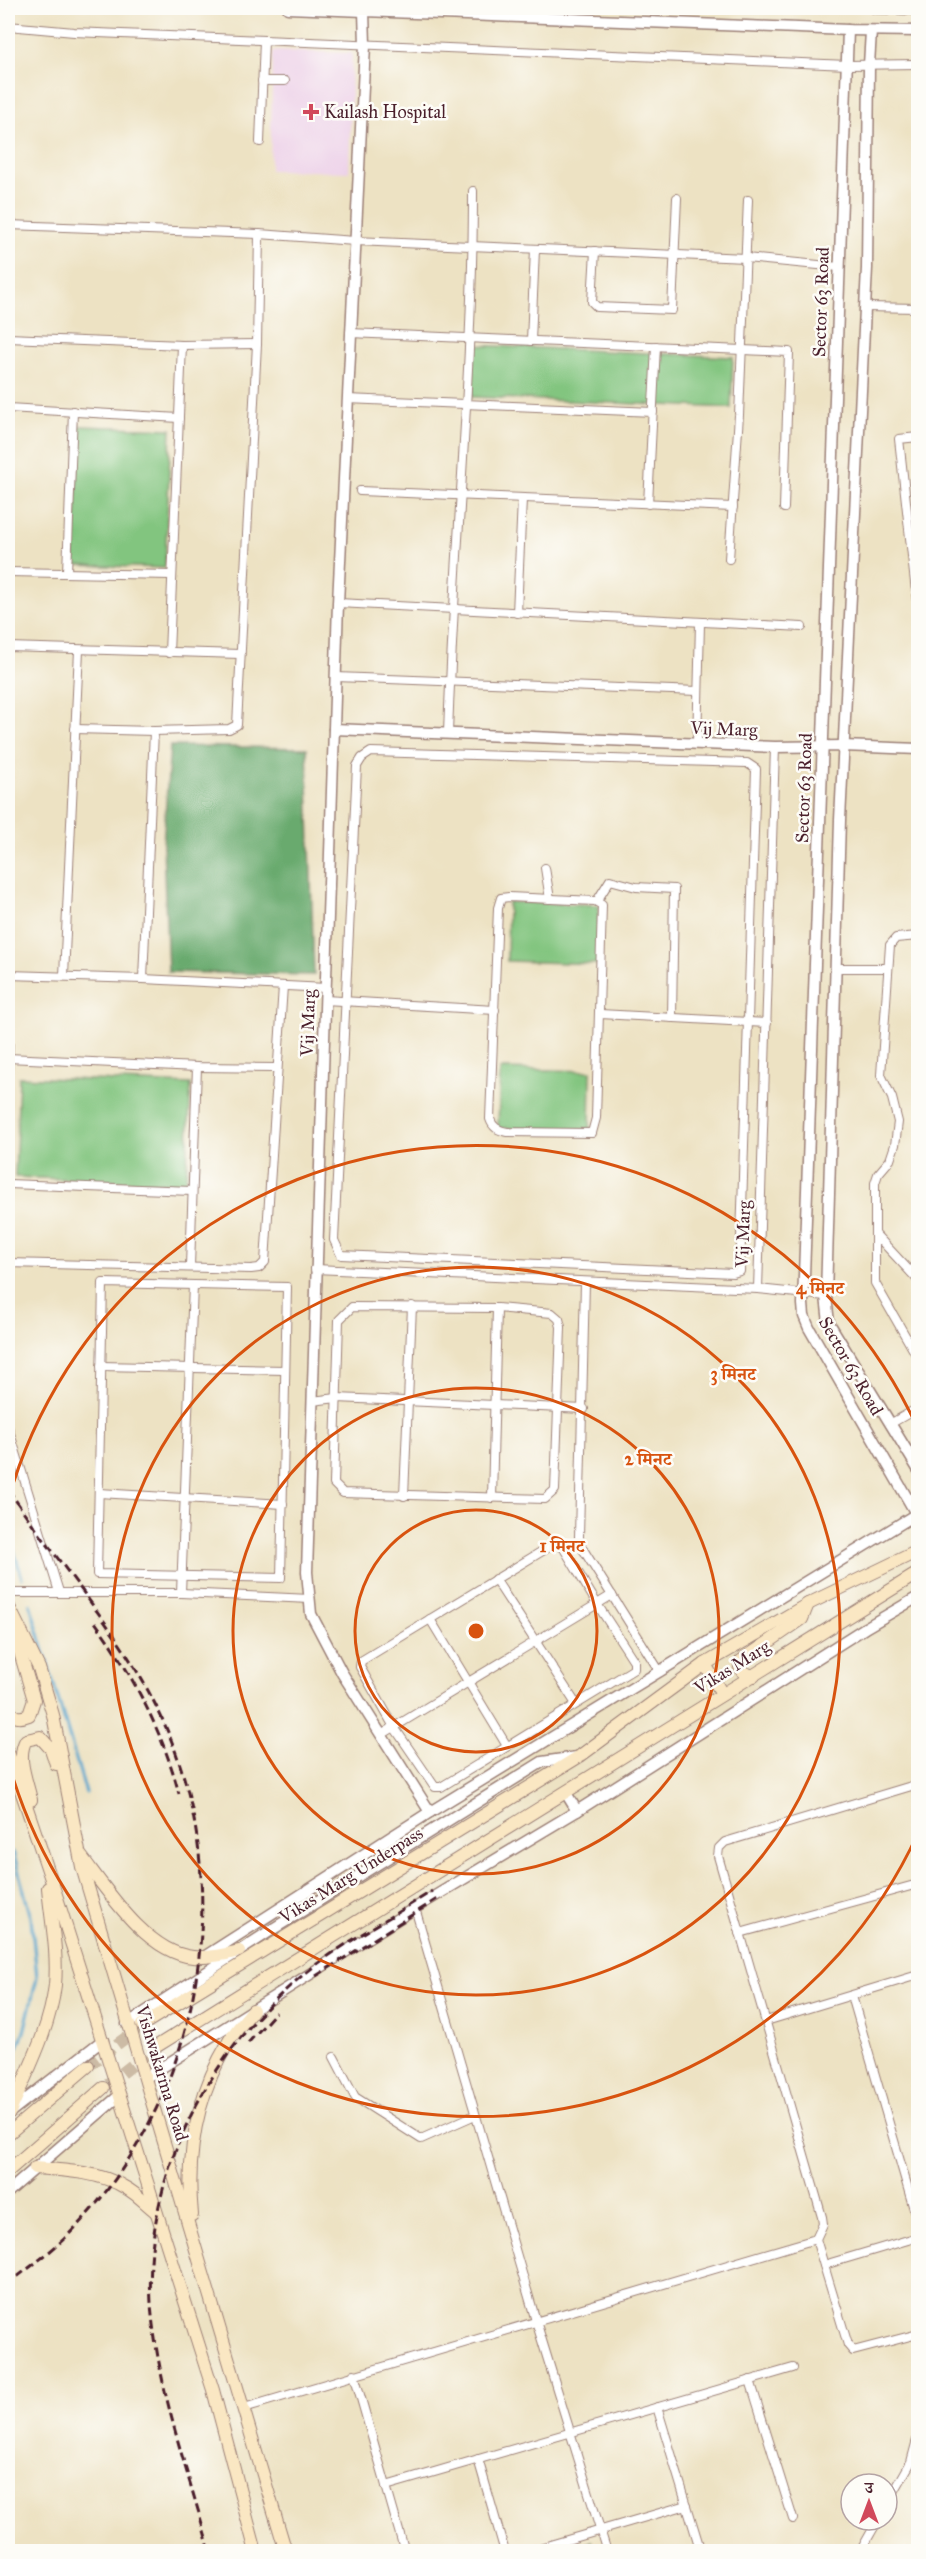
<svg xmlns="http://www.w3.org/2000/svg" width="926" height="2559" font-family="'IM FELL Great Primer','Noto Serif Devanagari',serif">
<rect width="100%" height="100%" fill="#fdfcf7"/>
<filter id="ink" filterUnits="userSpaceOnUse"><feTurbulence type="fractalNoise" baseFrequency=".0167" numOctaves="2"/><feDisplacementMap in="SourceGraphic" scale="12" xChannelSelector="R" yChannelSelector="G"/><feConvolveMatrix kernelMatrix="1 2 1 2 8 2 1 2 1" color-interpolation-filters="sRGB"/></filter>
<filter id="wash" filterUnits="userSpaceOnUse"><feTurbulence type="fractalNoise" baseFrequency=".008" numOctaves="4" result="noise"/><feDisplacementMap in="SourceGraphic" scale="24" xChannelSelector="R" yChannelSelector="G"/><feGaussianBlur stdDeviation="1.35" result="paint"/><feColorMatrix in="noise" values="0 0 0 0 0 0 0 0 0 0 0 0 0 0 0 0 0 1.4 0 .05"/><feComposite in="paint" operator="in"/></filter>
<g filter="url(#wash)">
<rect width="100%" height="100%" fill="#ede2c3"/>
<polygon fill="#edd1e9" points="273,51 352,53 349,172 270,170"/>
<g fill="#82c57f" stroke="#667255" stroke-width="1.5">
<polygon points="474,345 733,357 731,408 472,397"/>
<polygon points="79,426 171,429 165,568 74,565"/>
<polygon points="508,902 599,905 598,964 507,961"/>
<polygon points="500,1069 591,1071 590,1130 498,1128"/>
<polygon points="19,1077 191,1084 186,1184 15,1177"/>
<polygon points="591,2541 595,2551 555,2551"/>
</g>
<polygon fill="#69aa6e" stroke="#5a644c" stroke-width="1.5" points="170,746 307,748 314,975 168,972 163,845"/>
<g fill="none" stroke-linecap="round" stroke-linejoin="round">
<g stroke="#52a4cd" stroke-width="3">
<polyline points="8,1531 22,1578"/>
<polyline points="30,1604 86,1793"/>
<polyline points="8,2070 24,2032 37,1977 31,1917 13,1852"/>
</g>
</g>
</g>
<g filter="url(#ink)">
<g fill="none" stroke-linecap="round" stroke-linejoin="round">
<g stroke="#ccbba5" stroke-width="12" stroke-dasharray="12 6" stroke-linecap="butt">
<polyline points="88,2066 140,2027"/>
<polyline points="108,2084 157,2046"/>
</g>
<g stroke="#9c8077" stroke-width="10">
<g id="minor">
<polyline points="8,26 74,32 848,65 918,64"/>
<polyline points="262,81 285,81"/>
<polyline points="260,142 264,40"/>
<polyline points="8,225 259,234 355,241 746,258 839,267"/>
<polyline points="595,251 592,302 597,307 672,310 677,198"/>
<polyline points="865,307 918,308"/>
<polyline points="350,333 789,352 784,508"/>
<polyline points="8,338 182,345 257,344"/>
<polyline points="531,341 535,249"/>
<polyline points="347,399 653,412"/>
<polyline points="8,408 179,418"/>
<polyline points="918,437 899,439 918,610"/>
<polyline points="360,491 733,507"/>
<polyline points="648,504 656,346"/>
<polyline points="729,559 739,415 748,200"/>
<polyline points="8,572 172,575"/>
<polyline points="67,572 73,411"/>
<polyline points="338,603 802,627"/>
<polyline points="517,613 522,499"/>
<polyline points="8,647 240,654"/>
<polyline points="169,653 182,345"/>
<polyline points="336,677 698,691"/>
<polyline points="75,729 154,731 229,729 237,725 257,344 259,234"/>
<path d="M448,734C454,553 473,372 473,191"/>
<polyline points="697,744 700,623"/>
<polygon points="371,752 747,763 756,769 740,1271 733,1273 341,1255 334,1240 357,766 362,758"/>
<polyline points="545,868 550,899"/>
<path d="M509,897L595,901L602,905L596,1118L592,1133L507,1132C498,1130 493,1128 490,1119L498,908L501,898Z"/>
<polyline points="597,901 610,880 636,887 674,889 672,1018"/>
<polyline points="918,936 896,938 890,945 881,1075 892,1098 898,1122 895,1145 890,1160 878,1174 875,1183 875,1283 918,1358"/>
<polyline points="836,968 888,968"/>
<polyline points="8,975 143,979 326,988"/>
<polyline points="64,976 79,650"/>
<polyline points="143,979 154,731"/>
<polyline points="325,1000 495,1010"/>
<polyline points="600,1014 767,1023"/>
<polyline points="8,1058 197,1067 276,1068"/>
<polyline points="8,1076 10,975"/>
<polyline points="8,1184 192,1191"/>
<polyline points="876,1235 918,1280"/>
<polyline points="8,1263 251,1269 259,1268 265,1262 283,986"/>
<polyline points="190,1266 197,1067"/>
<polyline points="315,1269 758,1289 826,1296"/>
<polyline points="911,1272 918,1262"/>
<polyline points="585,1282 579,1537 581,1546 660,1672"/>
<polygon points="103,1283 287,1287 281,1578 97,1574"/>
<polyline points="758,1289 775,747"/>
<polygon points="352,1307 497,1308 552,1313 559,1319 561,1327 555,1490 545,1499 343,1493 334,1484 339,1320"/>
<polyline points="101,1366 285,1370"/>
<polyline points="312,1401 337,1398 584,1409"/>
<polyline points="890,1424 918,1408"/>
<polyline points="8,1427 59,1592"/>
<polyline points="99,1493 283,1504"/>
<polyline points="404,1496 412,1306"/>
<polyline points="492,1498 497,1308"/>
<polygon points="554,1544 563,1547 597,1604 634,1661 634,1669 441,1787 435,1787 394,1727 360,1667 361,1661"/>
<polyline points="495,1579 576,1704"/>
<polyline points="8,1593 181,1593 310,1599"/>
<polyline points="181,1593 193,1285"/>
<polyline points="430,1619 507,1746"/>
<polyline points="381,1735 612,1595"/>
<polyline points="918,1784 725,1842 719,1848 718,1856 822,2217 823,2224 816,2239 848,2345 853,2351 918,2334"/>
<polyline points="415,1908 536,2321 607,2552"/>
<polyline points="740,1933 918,1884"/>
<polyline points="852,1996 918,2223"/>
<polyline points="766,2021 918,1975"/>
<polyline points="334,2057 355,2097 421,2139 475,2115"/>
<polyline points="824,2265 918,2237"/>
<polyline points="354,2374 405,2552"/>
<polyline points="750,2380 793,2519"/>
<polyline points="657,2407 701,2552"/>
<polyline points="244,2408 816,2239"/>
<polyline points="478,2459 505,2552"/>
<polyline points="386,2486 793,2368"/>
<polyline points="887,2504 911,2462 918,2436"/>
<polyline points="526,2552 687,2505"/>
<polyline points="860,2552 878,2520"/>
</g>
</g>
<g stroke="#9c8077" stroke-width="13">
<g id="tertiary">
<polyline points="288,8 848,30 918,31"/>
<polyline points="875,8 918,9"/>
<polyline points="364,11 365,45 338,603 307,1572 311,1614 342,1673 430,1812"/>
<polyline points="848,30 803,1304 804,1316 809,1328 918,1517"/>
<polyline points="871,31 869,65 867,268 840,820 826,1296 829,1323 918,1469"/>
<polyline points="334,729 775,747 843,746 918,749"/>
<polyline points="566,1793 577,1811"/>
<polyline points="204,1957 430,1812 918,1513"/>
<polyline points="127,2024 273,1929 542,1762 577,1757"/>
<polyline points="145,2078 415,1908 577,1811 865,1628 918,1597"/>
<polyline points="10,2112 103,2040"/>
<polyline points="8,2192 120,2095"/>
</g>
</g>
<g stroke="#9c8077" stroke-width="14">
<g id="secondary">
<polyline points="8,1605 39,1668 53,1715 82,1867 286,2552"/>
<polyline points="705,1664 722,1694"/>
<polyline points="754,1676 744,1673 740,1667 741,1661 802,1619 808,1604"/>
<path d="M8,1710C15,1718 19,1719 29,1715L34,1700L12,1625"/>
<polyline points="8,1752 51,1879 213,2390 256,2552"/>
<path d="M31,1800C27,1781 16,1757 26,1740L40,1737L51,1749L56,1764"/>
<path d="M81,1856C107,1890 147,1953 193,1957C208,1958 224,1955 239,1951"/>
<polyline points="142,2025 580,1756 705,1664 808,1604 918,1551"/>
<polyline points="157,2046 918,1573"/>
<path d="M10,2112C27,2072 50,2029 55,1985C58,1952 51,1920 48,1888"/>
<polyline points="8,2134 88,2066"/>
<path d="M35,2168C65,2170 101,2172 126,2188C137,2194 146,2204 155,2211"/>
<polyline points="8,2171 103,2088"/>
<path d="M192,2215C186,2154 197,2095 228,2043C234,2031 245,2021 253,2010"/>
</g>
</g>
<use href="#minor" stroke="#fff" stroke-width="8"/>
<use href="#tertiary" stroke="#fff" stroke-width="10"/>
<use href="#secondary" stroke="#fae7c3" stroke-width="12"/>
<g stroke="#4a1f2b" stroke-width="3" stroke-dasharray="9 4.5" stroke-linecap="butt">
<path d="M8,1489C58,1564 120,1631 159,1712C242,1886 201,2104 65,2238C47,2255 27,2269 8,2284"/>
<path d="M95,1622C132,1673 164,1734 179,1794"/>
<polyline points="316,1976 437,1899"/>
<polyline points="248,2043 276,2012"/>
<path d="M210,2552C190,2479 164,2406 154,2332C135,2204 193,2072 289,1987C331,1949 384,1922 432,1891"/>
</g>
</g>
</g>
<g fill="none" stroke="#d8530f" stroke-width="3">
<circle cx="476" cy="1631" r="121"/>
<circle cx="476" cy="1631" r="243"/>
<circle cx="476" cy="1631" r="364"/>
<path d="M918 1833A486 486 0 0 1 8 1761M8 1501A486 486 0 0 1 918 1429"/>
</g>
<path fill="#d1495b" stroke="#fdfcf7" stroke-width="2" d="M308 103h6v6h6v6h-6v6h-6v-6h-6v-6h6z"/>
<g text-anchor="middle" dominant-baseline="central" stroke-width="5" stroke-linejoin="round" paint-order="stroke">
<g font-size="18" fill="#4a1f2b" stroke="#fdfcf7" text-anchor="start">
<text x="324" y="112">Kailash Hospital</text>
</g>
<g font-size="18" fill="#4a1f2b" stroke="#fdfcf7">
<text transform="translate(821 302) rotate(-88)">Sector 63 Road</text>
<text transform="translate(724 729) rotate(2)">Vij Marg</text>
<text transform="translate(804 788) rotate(-88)">Sector 63 Road</text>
<text transform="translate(308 1023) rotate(-88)">Vij Marg</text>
<text transform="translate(743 1234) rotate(-88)">Vij Marg</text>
<text transform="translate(851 1366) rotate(60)">Sector 63 Road</text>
<text transform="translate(732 1667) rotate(-32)">Vikas Marg</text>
<text transform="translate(351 1875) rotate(-32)">Vikas Marg Underpass</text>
<text transform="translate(162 2073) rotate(73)">Vishwakarma Road</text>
</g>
</g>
<circle cx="476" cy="1631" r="9" fill="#d8530f" stroke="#fdfcf7" stroke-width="3"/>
<g font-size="18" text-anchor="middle" font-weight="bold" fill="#d8530f" stroke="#fdfcf7" stroke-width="5" stroke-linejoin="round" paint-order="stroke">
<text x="820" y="1294">4 मिनट</text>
<text x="733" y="1380">3 मिनट</text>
<text x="648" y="1465">2 मिनट</text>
<text x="562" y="1552">1 मिनट</text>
</g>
<rect width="926" height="2559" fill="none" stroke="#fdfcf7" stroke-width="30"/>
<g transform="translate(869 2502)"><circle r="28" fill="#fdfcf7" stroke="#b5a4a5" stroke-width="1.5"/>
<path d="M0-4.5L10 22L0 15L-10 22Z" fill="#d1495b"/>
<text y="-9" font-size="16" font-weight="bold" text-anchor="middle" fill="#4a1f2b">उ</text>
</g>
</svg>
